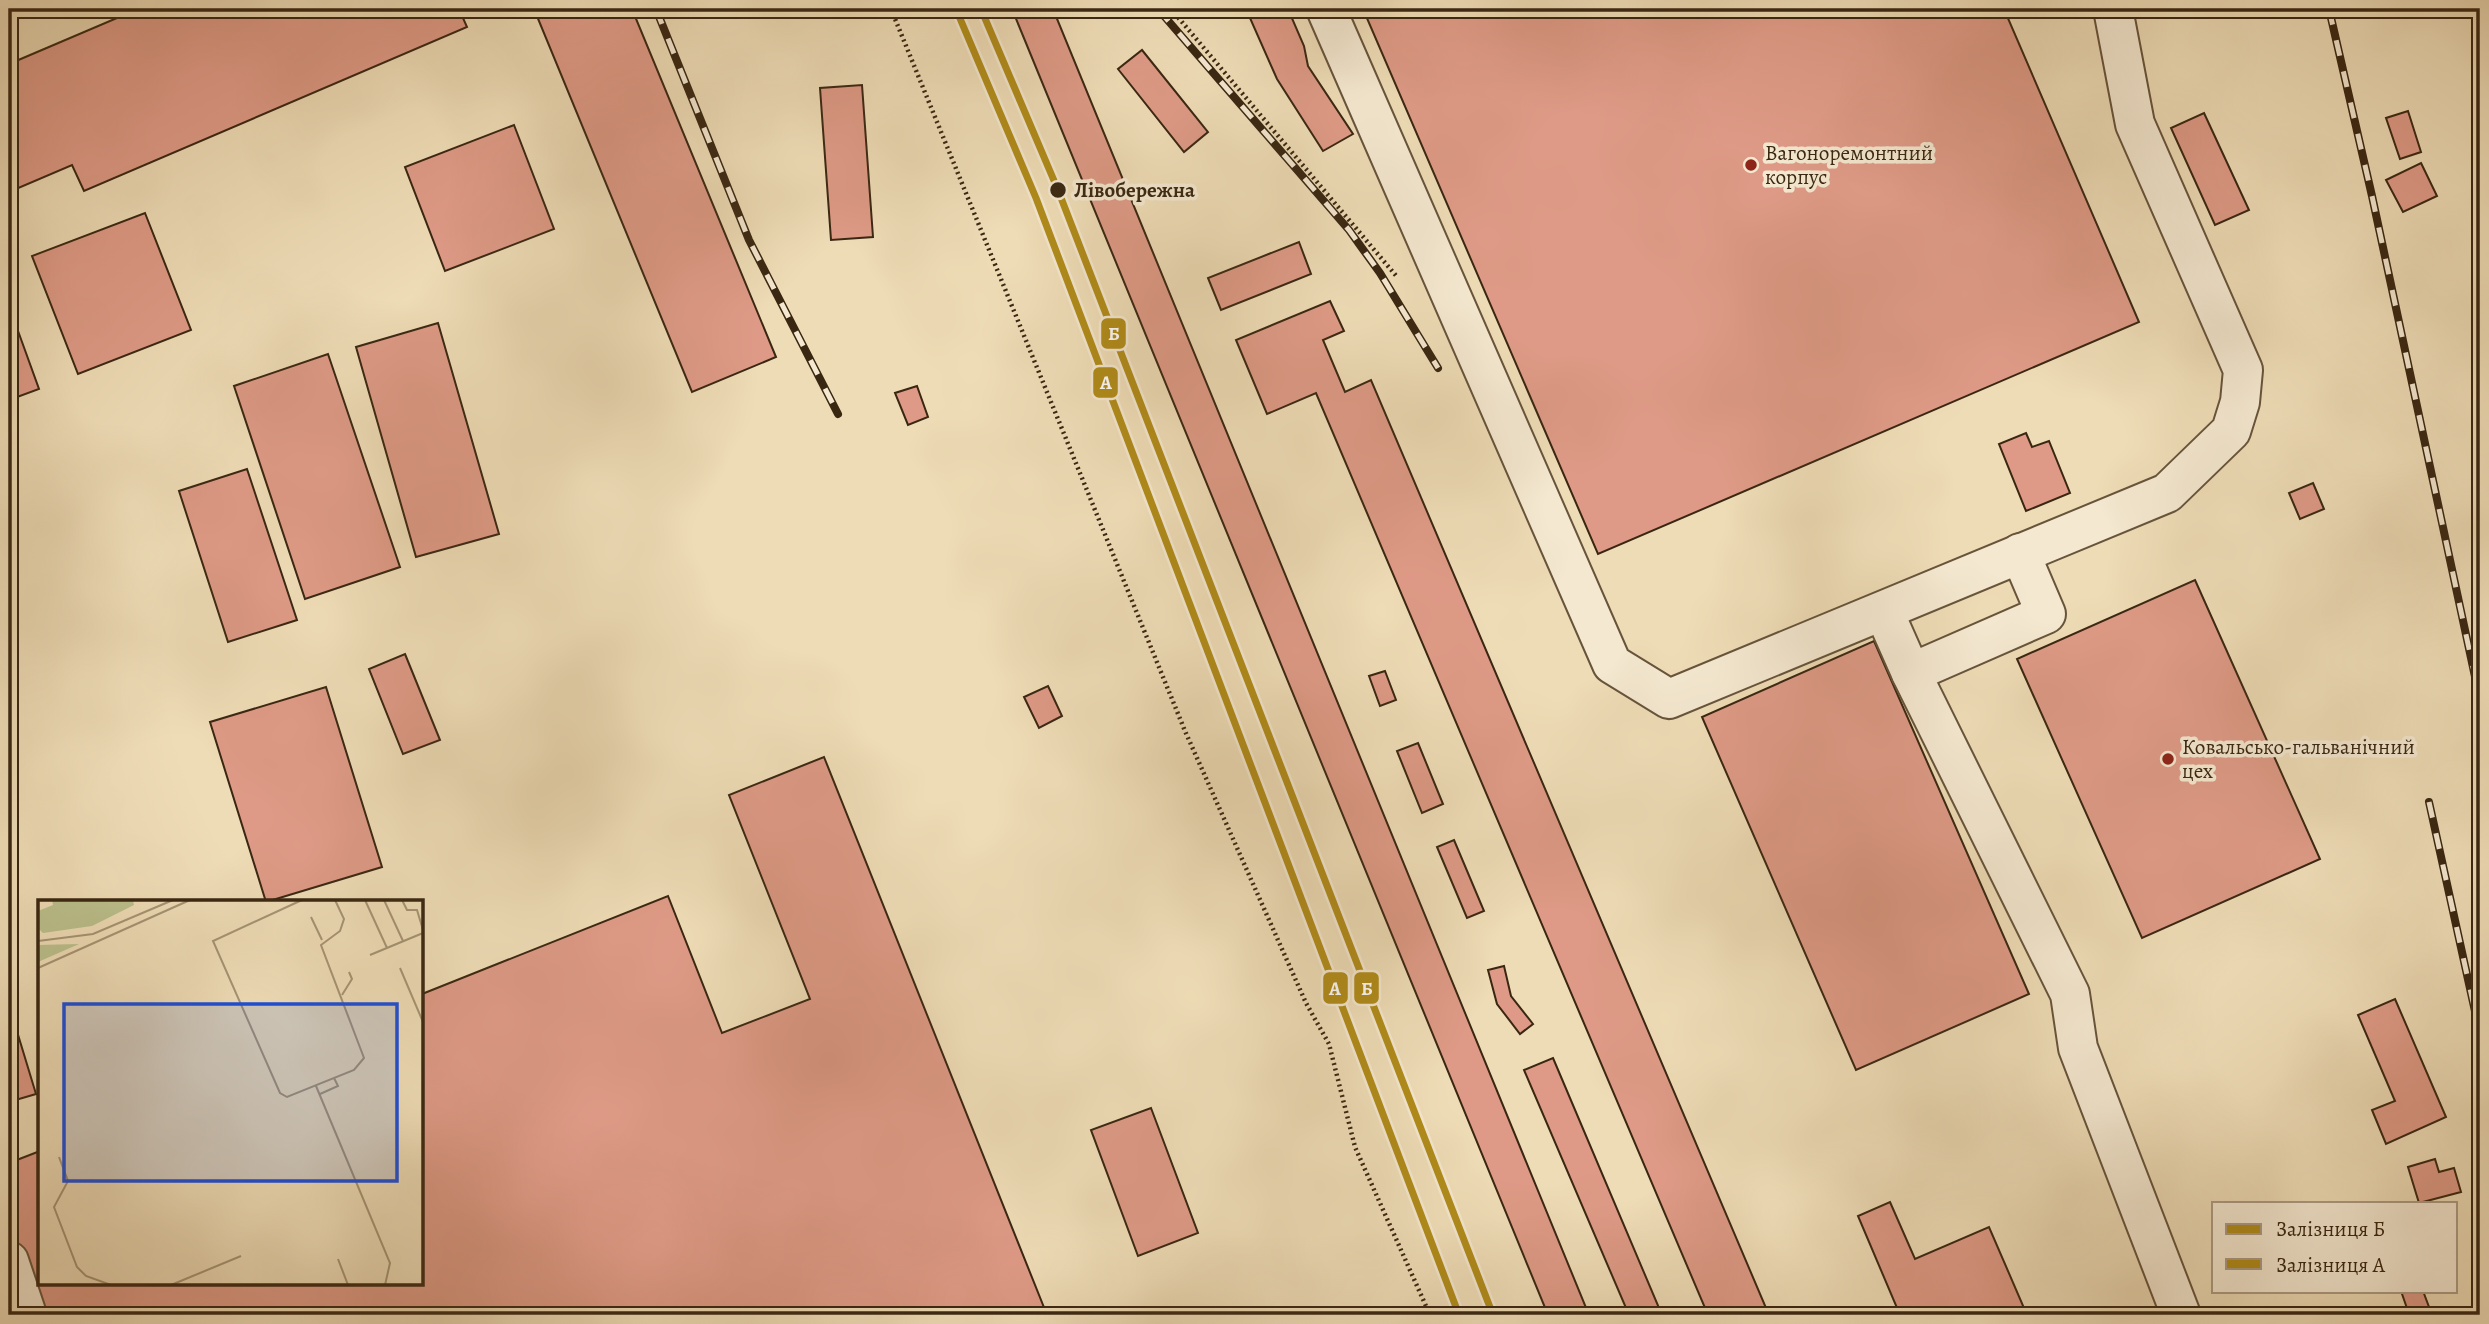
<svg xmlns="http://www.w3.org/2000/svg" width="2489" height="1324" font-family="Alegreya,serif">
<rect width="100%" height="100%" fill="#eedcb6"/>
<filter id="stains"><feTurbulence type="fractalNoise" baseFrequency=".00286" numOctaves="4"/><feColorMatrix values="0 0 0 0 .2 0 0 0 0 .09 0 0 0 0 .02 0 0 0 .5 -.17"/></filter>
<radialGradient id="worn" r=".72"><stop offset=".6" stop-color="#630" stop-opacity="0"/><stop offset="1" stop-color="#630" stop-opacity=".3"/></radialGradient>
<g fill="#de9a86" stroke="#3a2712" stroke-width="2">
<polygon points="138,9 459,9 467,27 84,191 72,165 9,192 9,64"/>
<polygon points="534,9 632,9 776,357 692,392"/>
<polygon points="1012,9 1053,9 1589,1315 1548,1315"/>
<polygon points="1246,9 1288,9 1304,46 1308,66 1353,134 1323,151 1277,79"/>
<polygon points="1363,9 2004,9 2139,322 1598,554"/>
<polygon points="1142,50 1208,132 1184,152 1118,69"/>
<polygon points="862,85 873,237 831,240 820,88"/>
<polygon points="2408,111 2421,152 2400,159 2386,118"/>
<polygon points="2204,113 2249,210 2215,225 2171,128"/>
<polygon points="514,125 554,229 445,271 405,167"/>
<polygon points="2421,163 2437,196 2403,212 2386,180"/>
<polygon points="145,213 191,330 78,374 32,256"/>
<polygon points="1299,242 1311,274 1221,310 1208,278"/>
<polygon points="1330,301 1344,331 1323,340 1345,392 1371,380 1769,1315 1708,1315 1316,393 1267,414 1236,340"/>
<polygon points="9,306 39,389 9,400"/>
<polygon points="438,323 499,534 416,557 356,347"/>
<polygon points="328,354 400,567 305,599 234,386"/>
<polygon points="917,386 928,417 908,425 895,393"/>
<polygon points="2026,433 2032,447 2049,441 2070,493 2026,511 1999,444"/>
<polygon points="247,469 297,620 228,642 179,491"/>
<polygon points="2313,483 2324,509 2300,519 2289,493"/>
<polygon points="2195,580 2320,859 2142,938 2017,659"/>
<polygon points="1874,641 2029,994 1856,1070 1702,717"/>
<polygon points="405,654 440,740 403,754 369,669"/>
<polygon points="1385,671 1396,700 1380,706 1369,676"/>
<polygon points="1048,686 1062,716 1039,728 1024,697"/>
<polygon points="326,687 382,867 266,902 210,722"/>
<polygon points="1418,743 1443,804 1422,813 1397,751"/>
<polygon points="824,757 1047,1315 43,1315 9,1230 9,1163 40,1151 40,1284 422,1284 422,994 668,896 722,1033 810,999 729,795"/>
<polygon points="1454,840 1484,911 1467,918 1437,847"/>
<polygon points="1504,966 1511,996 1533,1024 1520,1034 1497,1004 1488,970"/>
<polygon points="2395,999 2446,1117 2386,1144 2372,1110 2395,1101 2358,1015"/>
<polygon points="9,1005 36,1094 9,1102"/>
<polygon points="1553,1058 1662,1315 1629,1315 1524,1070"/>
<polygon points="1151,1108 1198,1233 1138,1256 1091,1130"/>
<polygon points="2435,1159 2439,1172 2454,1168 2461,1192 2419,1203 2408,1167"/>
<polygon points="1890,1202 1915,1259 1989,1227 2027,1315 1900,1315 1858,1216"/>
<polygon points="2401,1291 2423,1291 2429,1307 2409,1314"/>
</g>
<g fill="none" stroke-linecap="round" stroke-linejoin="round">
<g stroke="#67543b" stroke-width="42">
<g id="minor">
<polyline points="1326,9 1612,664 1669,699 2167,493 2231,431 2240,402 2243,370 2135,124 2113,9"/>
<polyline points="1884,612 1911,673 2070,994 2078,1048 2181,1315"/>
<polyline points="1911,673 2046,614 2020,553"/>
<polyline points="9,1261 27,1315"/>
</g>
</g>
<g stroke="#3a2712" stroke-width="4.5" stroke-dasharray="2 3.5" stroke-linecap="butt">
<polyline points="891,9 1185,731 1306,1003 1329,1044 1355,1147 1430,1315"/>
<polyline points="1171,9 1398,278"/>
</g>
<use href="#minor" stroke="#f4e8d0" stroke-width="38"/>
<g stroke="#3a2712" stroke-width="8">
<g id="rail">
<polyline points="656,9 749,240 838,414"/>
<polyline points="1158,9 1349,230 1380,273 1438,368"/>
<polyline points="2329,9 2372,196 2480,700"/>
<polyline points="2429,802 2480,1034"/>
</g>
</g>
<use href="#rail" stroke="#f4e8d0" stroke-width="5" stroke-dasharray="16" stroke-linecap="butt"/>
<g stroke="#f4e8d0" stroke-width="12">
<polyline id="rail-1" points="981,9 1058,190 1493,1315"/>
</g>
<g stroke="#f4e8d0" stroke-width="12">
<polyline id="rail-2" points="956,9 1036,198 1459,1315"/>
</g>
<use href="#rail-1" stroke="#b08b19" stroke-width="7"/>
<use href="#rail-2" stroke="#b08b19" stroke-width="7"/>
</g>
<g fill="#8f2418" stroke="#f4e8d0" stroke-width="2.5">
<circle cx="1751" cy="165" r="7"/>
<circle cx="2168" cy="759" r="7"/>
</g>
<circle fill="#3a2712" stroke="#f4e8d0" stroke-width="2.5" cx="1058" cy="190" r="9"/>
<g text-anchor="middle" dominant-baseline="central" stroke-width="7" stroke-linejoin="round" paint-order="stroke">
<g font-size="21" fill="#3a2712" stroke="#f4e8d0" text-anchor="start">
<text x="1765" y="153">Вагоноремонтний<tspan x="1765" dy="24">корпус</tspan></text>
<text x="2182" y="747">Ковальсько-гальванічний<tspan x="2182" dy="24">цех</tspan></text>
</g>
<g font-size="21" font-weight="bold" fill="#3a2712" stroke="#f4e8d0" text-anchor="start">
<text x="1074" y="190">Лівобережна</text>
</g>
</g>
<g transform="translate(38 900)">
<rect width="385" height="385" fill="#eedcb6"/>
<path d="M14,0H95L96,5L54,26L5,33L0,28V11L15,5ZM41,44L0,62V45Z" fill="#bbc08c"/>
<path fill="none" stroke="#a69474" stroke-width="2" d="M264,0L175,41L242,193L249,197L316,170L326,158L283,45L302,31L306,19L297,0M327,0L349,48M346,0L365,41M364,0L369,10H379L385,30M273,17L284,40M0,41L55,34L135,0M332,55L385,33M0,68L152,0M362,68L385,122M304,95L314,79L311,72M278,186L352,363L347,385M282,194L300,186L296,178M21,257L30,281L16,307L39,367L48,376L73,385M300,359L310,385M133,385L203,356"/>
<path fill="#1d4ed8" fill-opacity="0.15" stroke="#1d4ed8" stroke-width="3.5" d="M26,104H359V281H26Z"/>
<rect width="385" height="385" fill="none" stroke="#3a2712" stroke-width="3.5"/>
</g>
<g stroke="#f4e8d0" stroke-width="2.5">
<rect x="1100" y="317" width="27" height="33" rx="7" fill="#b08b19"/>
<rect x="1092" y="366" width="27" height="33" rx="7" fill="#b08b19"/>
<rect x="1322" y="971" width="27" height="34" rx="7" fill="#b08b19"/>
<rect x="1353" y="971" width="27" height="34" rx="7" fill="#b08b19"/>
</g>
<g font-size="19" text-anchor="middle" font-weight="bold" fill="#fff">
<text x="1114" y="340">Б</text>
<text x="1106" y="389">A</text>
<text x="1335" y="995">A</text>
<text x="1367" y="995">Б</text>
</g>
<rect width="2489" height="1324" fill="none" stroke="#eedcb6" stroke-width="35"/>
<rect x="10" y="10" width="2468" height="1303" fill="none" stroke="#3a2712" stroke-width="3.5"/>
<rect x="18" y="18" width="2454" height="1289" fill="none" stroke="#3a2712" stroke-width="2"/>
<rect x="2212" y="1202" width="245" height="91" fill="#f4e8d0" stroke="#aa9b84" stroke-width="2"/>
<rect x="2226" y="1224" width="35" height="10" fill="#b08b19" stroke="#aa9b84" stroke-width="2"/>
<text x="2276" y="1236" font-size="21" fill="#3a2712">Залізниця Б</text>
<rect x="2226" y="1259" width="35" height="10" fill="#b08b19" stroke="#aa9b84" stroke-width="2"/>
<text x="2276" y="1272" font-size="21" fill="#3a2712">Залізниця A</text>
<rect width="100%" height="100%" filter="url(#stains)"/>
<rect width="100%" height="100%" fill="url(#worn)"/>
</svg>
